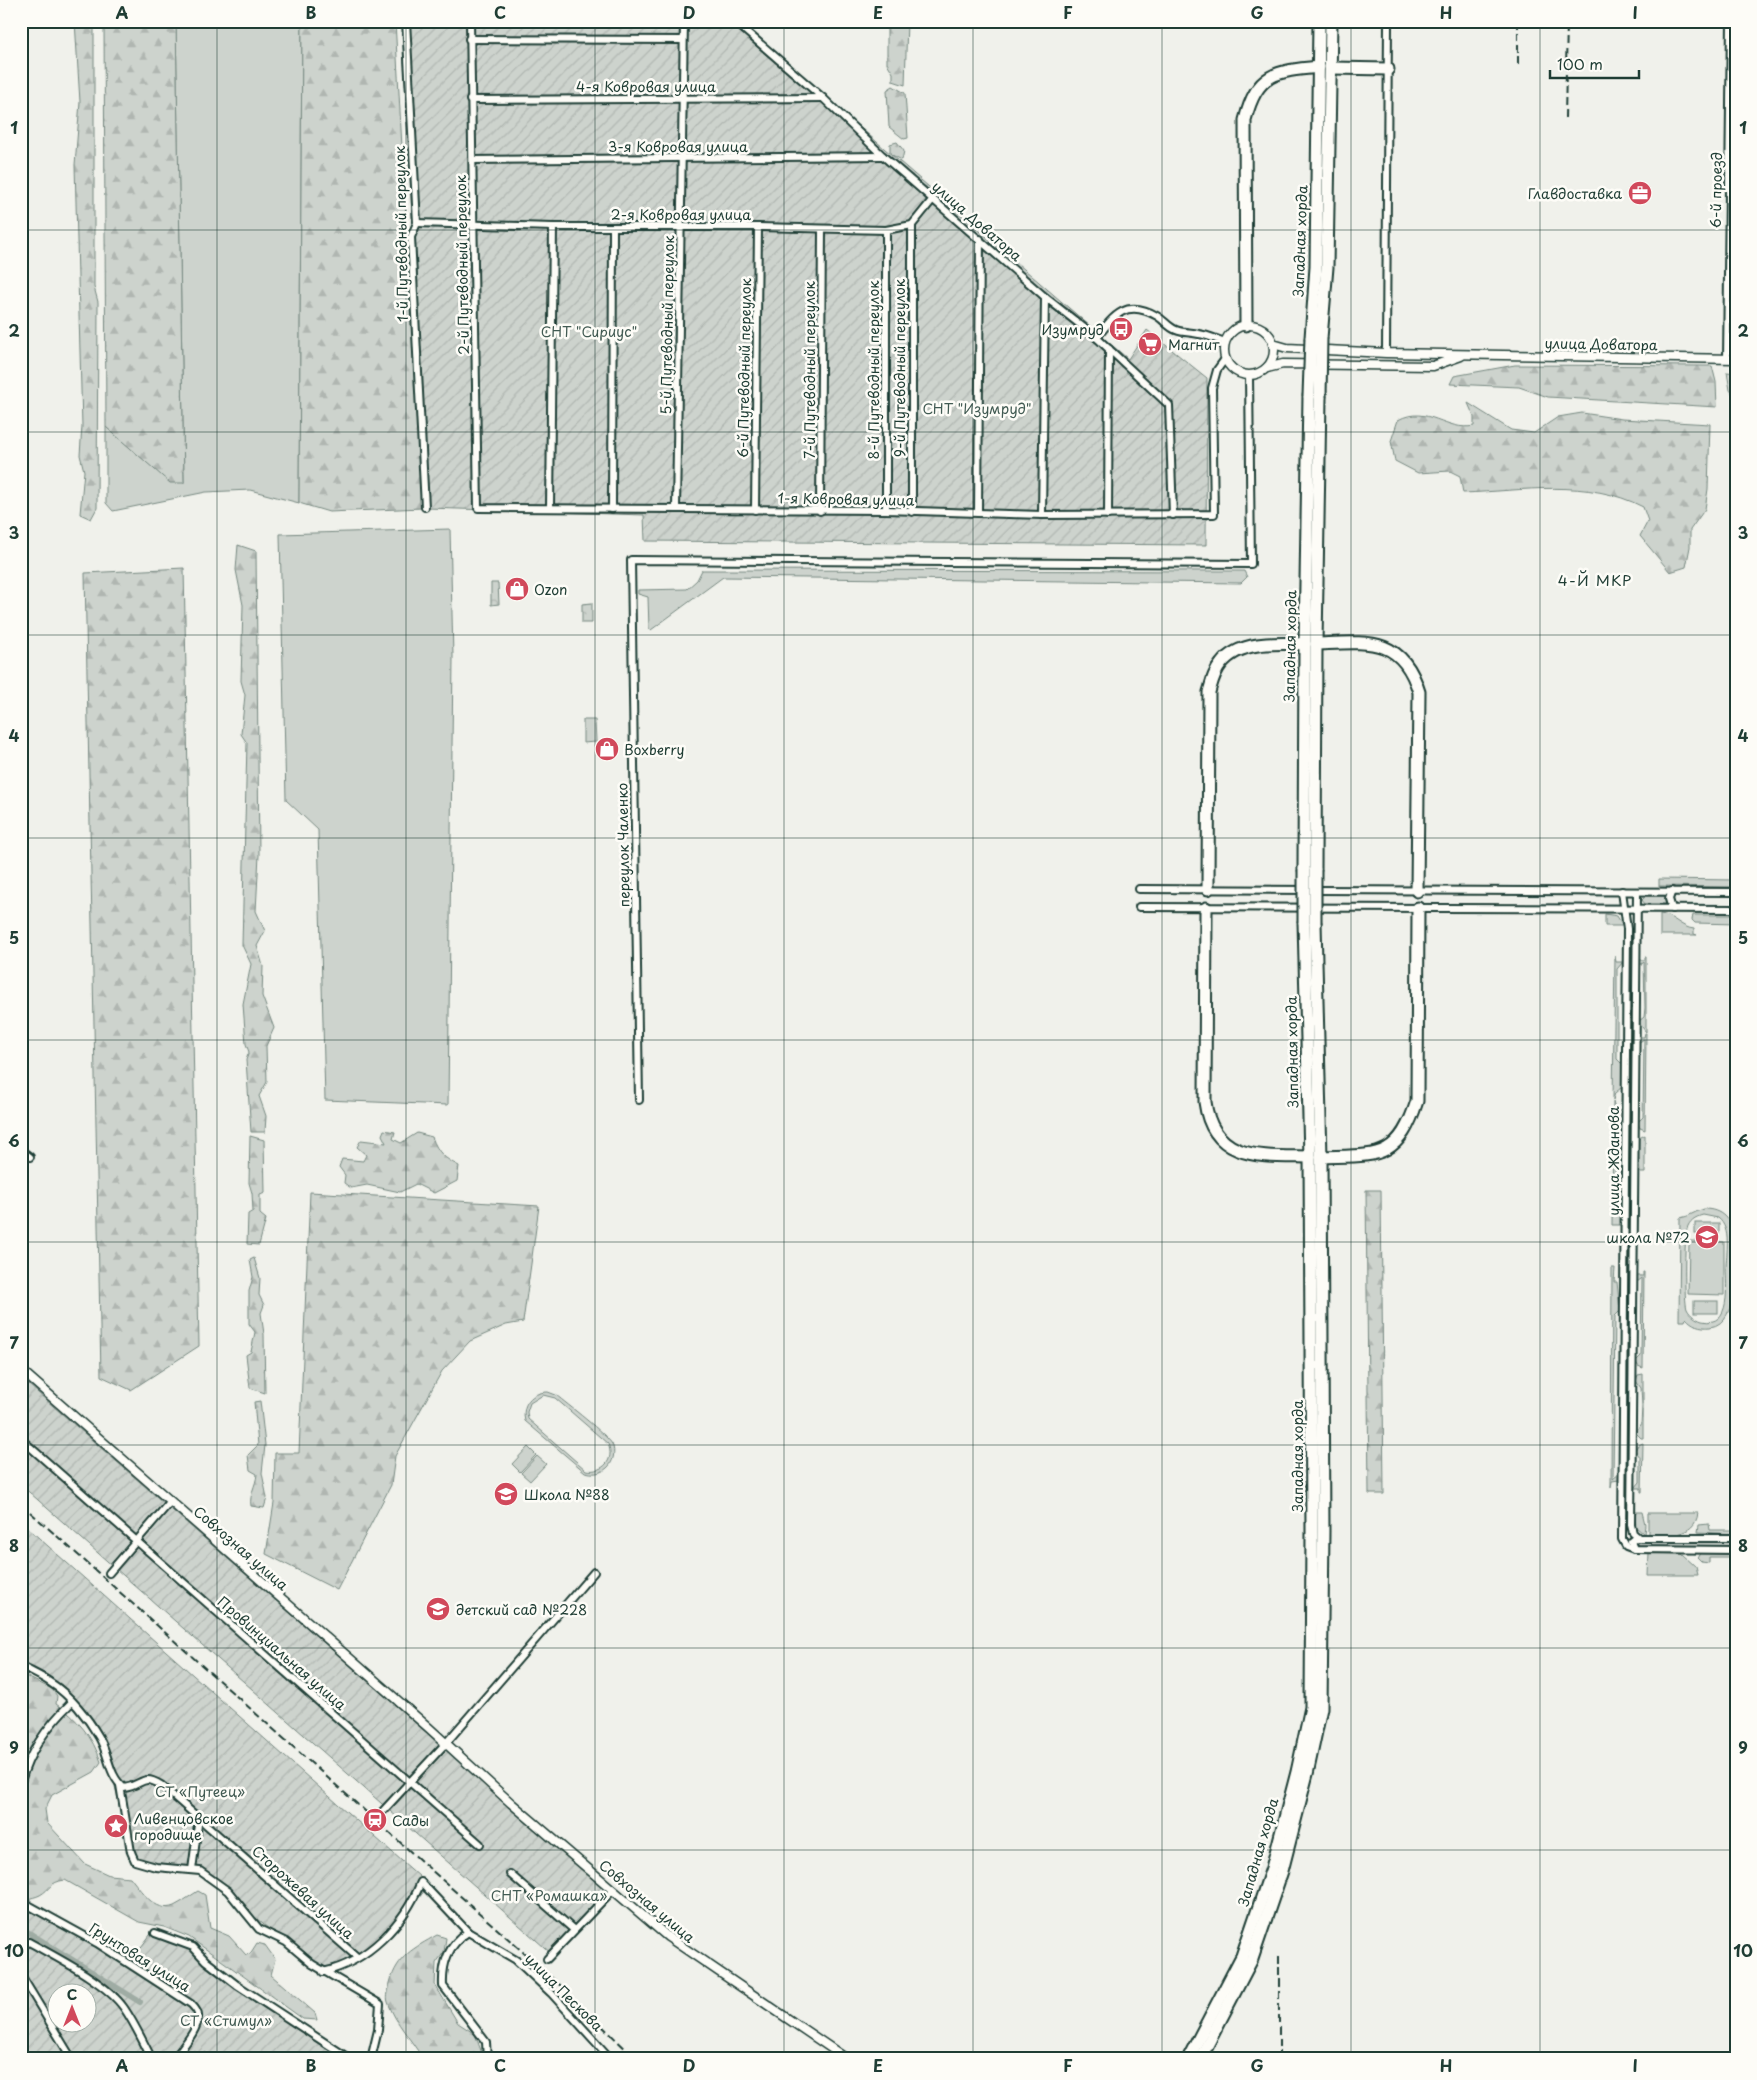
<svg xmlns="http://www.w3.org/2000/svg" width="1757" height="2080" font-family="'Playpen Sans',sans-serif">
<defs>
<pattern id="forest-firs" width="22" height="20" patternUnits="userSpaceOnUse" patternTransform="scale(1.25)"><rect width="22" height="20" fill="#cdd3cd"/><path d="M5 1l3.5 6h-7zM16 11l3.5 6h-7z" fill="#b0b6b1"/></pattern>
<pattern id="park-crowns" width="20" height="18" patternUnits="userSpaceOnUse" patternTransform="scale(1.25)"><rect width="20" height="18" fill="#cdd3cd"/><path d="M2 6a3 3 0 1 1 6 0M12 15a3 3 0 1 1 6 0" fill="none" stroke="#b0b6b1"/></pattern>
<pattern id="garden-furrows" width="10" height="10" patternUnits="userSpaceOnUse" patternTransform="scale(1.25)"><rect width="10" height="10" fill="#cdd3cd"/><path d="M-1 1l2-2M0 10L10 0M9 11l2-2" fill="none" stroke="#b0b6b1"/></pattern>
</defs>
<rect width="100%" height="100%" fill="#f0f1eb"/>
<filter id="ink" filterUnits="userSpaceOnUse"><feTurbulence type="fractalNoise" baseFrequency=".02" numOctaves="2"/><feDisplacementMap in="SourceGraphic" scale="10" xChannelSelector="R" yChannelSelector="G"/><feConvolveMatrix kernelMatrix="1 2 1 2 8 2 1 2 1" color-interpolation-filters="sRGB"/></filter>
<g filter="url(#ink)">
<g fill="#cdd3cd" stroke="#768880" fill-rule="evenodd">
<polygon points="176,21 302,21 299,503 250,490 206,492 113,511 106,503 106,427 170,482 184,482"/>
<polygon points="450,529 453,657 448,1105 325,1100 318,830 286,800 280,534"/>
<polygon points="702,570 1244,571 1247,577 1241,583 723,577 651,630 649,629 648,597 638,594 638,590 687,589 697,580"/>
<polygon points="583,720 595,720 596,742 583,743"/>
<polygon points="1659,879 1736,880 1736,887 1659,886"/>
<polygon points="1646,896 1666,896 1666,904 1645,904 1642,900"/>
<polygon points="1605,914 1617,916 1623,926 1605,926"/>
<path d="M1660,914C1673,915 1681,928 1694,929V934L1697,935H1660Z"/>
<polygon points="1693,915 1736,915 1736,924 1695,923 1692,920"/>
<polygon points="1615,956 1616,962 1623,962 1617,969 1617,1059 1622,1064 1622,1087 1615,1093 1613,1100"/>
<polygon points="1645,957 1646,957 1646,1032 1638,1022 1644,1017 1645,1008 1644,962 1639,966 1639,960 1645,960"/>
<polygon points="1645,1033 1646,1033 1645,1130 1640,1128 1638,1122 1643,1117 1644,1039 1638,1043 1638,1037 1644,1037"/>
<polygon points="1613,1101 1615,1109 1622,1109 1616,1115 1615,1212 1621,1217 1621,1225 1612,1225"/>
<polygon points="1645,1135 1645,1173 1640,1173 1637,1142 1639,1138"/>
<path d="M1704,1209C1721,1209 1731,1219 1733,1236C1733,1259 1742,1323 1710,1327C1700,1328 1692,1325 1686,1318L1685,1321H1679L1680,1218C1689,1217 1695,1211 1704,1209ZM1703,1215L1718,1218C1732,1229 1726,1253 1726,1268C1726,1285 1732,1328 1702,1321C1696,1319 1690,1315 1687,1309C1684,1302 1684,1238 1687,1229C1689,1221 1695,1217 1703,1215Z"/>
<rect x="1695" y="1223" width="24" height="11"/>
<polygon points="1689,1241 1724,1242 1724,1295 1688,1294"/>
<polygon points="1612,1268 1615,1268 1614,1282 1617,1282 1620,1311 1615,1316 1613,1479 1619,1474 1619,1480 1612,1481 1611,1488"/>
<polygon points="1643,1272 1644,1272 1643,1368 1638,1366 1636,1361 1641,1356 1642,1278 1636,1283 1636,1276 1643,1276"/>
<rect x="1694" y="1301" width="24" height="12"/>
<polygon points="1643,1374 1643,1438 1641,1438 1635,1432 1641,1425 1642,1406 1641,1388 1636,1381 1638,1375"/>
<path d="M548,1392L556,1395C567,1404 606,1434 612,1444C616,1452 613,1463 607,1468C600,1474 593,1474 585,1472L525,1421C521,1405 531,1392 548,1392ZM543,1395L555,1398L608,1444C615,1460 603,1473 586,1470L528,1419L527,1412L530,1403Z"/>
<polygon points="1643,1443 1642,1492 1641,1492 1641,1488 1635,1488 1640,1482 1640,1457 1635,1450 1638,1445"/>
<polygon points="528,1447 536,1455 520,1472 512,1464"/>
<polygon points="537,1456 546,1464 530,1481 521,1473"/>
<polygon points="1635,1512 1642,1512 1645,1524 1644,1534 1636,1527"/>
<path d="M1648,1513H1698C1695,1538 1666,1535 1648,1535Z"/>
<polygon points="1709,1524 1710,1530 1736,1530 1736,1534 1698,1532 1699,1525"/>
<polygon points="1638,1541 1736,1542 1736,1546 1638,1545 1635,1543"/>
<polygon points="1701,1552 1736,1553 1736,1557 1709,1557 1709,1563 1701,1562 1697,1558"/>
<polygon points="1649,1553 1682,1554 1696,1567 1698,1575 1648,1575"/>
</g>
<g fill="url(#forest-firs)" stroke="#768880">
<polygon points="75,21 94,21 94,287 98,302 97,508 91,519 80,514 84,471 80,455 82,426 75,165 80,102"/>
<polygon points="104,21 176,21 184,483 170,483 106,427"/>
<polygon points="302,21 395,21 422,508 329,512 299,503"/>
<polygon points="887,21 907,21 905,85 893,81 893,73 887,63"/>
<polygon points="893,86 905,93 908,138 904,139 889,127 887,90"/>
<polygon points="897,142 904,151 902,160 890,154 890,144"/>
<polygon points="1515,365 1712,366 1716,382 1717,407 1548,397 1519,387 1450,384 1454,376"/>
<polygon points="1727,372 1736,373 1736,399 1730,390"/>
<path d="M1468,403L1511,430L1534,433L1558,417L1582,413L1622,419L1710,424L1708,489L1705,509L1690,530V547L1686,567L1670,572L1640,536L1648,521L1643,507C1588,478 1522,491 1463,493L1460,476L1450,471L1418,473L1395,461L1391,441L1398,420C1427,404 1447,432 1474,426V417Z"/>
<polygon points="238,545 256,551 259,855 256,911 265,931 257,946 263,966 262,996 274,1028 266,1046 267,1082 259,1096 266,1116 265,1132 251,1132 246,1060 249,1052 246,1044 243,1004 251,964 242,945 247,743 241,734 245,695 241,681 243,605 236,570"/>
<polygon points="184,568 199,1346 131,1390 101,1376 85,573"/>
<path d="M384,1130L395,1132L393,1139L401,1143L417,1133L432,1137C438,1153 444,1158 459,1166L457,1181L434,1193L416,1184L400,1192L367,1185L351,1188L344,1183L345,1175L339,1167L342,1159L363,1161L366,1155L357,1147L361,1140L386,1143L382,1135Z"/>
<polygon points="250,1136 264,1140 265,1193 260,1195 260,1214 266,1219 259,1245 247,1244 248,1214 253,1211 252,1193 249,1183"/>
<polygon points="1366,1190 1381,1190 1384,1494 1369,1494"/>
<polygon points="310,1192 539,1206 523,1322 506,1325 470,1341 442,1371 395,1456 391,1485 337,1590 266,1554 274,1503 275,1453 299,1453"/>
<polygon points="254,1258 260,1278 259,1295 264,1305 261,1313 264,1334 265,1393 250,1388 246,1355 251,1352 255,1332 249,1324 249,1291 253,1277 250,1260"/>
<path d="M260,1401L265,1445L262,1473L267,1498L264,1508L251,1506C249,1494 256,1486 257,1474L250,1470L248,1455L258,1445L254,1402Z"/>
<path d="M21,1674L52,1689L57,1696L56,1704C77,1718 93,1737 101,1762L94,1772L52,1795L45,1809L47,1823L85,1864L109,1875L130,1877C140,1889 155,1914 174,1906C182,1902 190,1896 198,1891L205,1895L210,1928L229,1936L246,1955L250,1954L257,1943L265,1945L275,1959L271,1975L315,2013L317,2020L303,2019L189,1937L164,1927L139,1922L65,1880C49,1882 51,1889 40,1895C36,1897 31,1898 27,1899L21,1889Z"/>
<path d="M437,1935L446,1938L444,1952L436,1963L435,1985L458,2023L475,2034L484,2059H423C412,2040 395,2023 388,2002C386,1997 389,1989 390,1983C397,1956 414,1948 437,1935Z"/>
</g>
<g fill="url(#park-crowns)" stroke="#768880">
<polygon points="491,583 498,583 499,604 491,605"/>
<polygon points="592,603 592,623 582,623 582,604"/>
</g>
<g fill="url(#garden-furrows)" stroke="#768880" fill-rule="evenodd">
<polygon points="402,21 737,21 1128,359 1147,330 1207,378 1206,545 645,541 644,515 427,508"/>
<polygon points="21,1378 610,1893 553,1955 21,1485"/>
<path d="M21,1522L429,1885L385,1941L340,1966L320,1968L305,1952L276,1935L204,1874L151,1870L134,1863L128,1854C122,1823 118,1789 107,1760C95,1726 53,1681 21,1665Z"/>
<path d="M21,1892L25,1899L130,1962L153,1931L190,1947L271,2007L353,2059H21ZM58,1992H88V2022H58Z"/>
</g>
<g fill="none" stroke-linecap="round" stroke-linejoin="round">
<g stroke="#9faca4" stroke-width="6">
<polyline points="21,1928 140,2002"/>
<polyline points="21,2050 26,2059"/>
<polyline points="190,2059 194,2053"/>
</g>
<g stroke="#1f3d34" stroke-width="10">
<g id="minor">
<polyline points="406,21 417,223 411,237 425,507"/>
<polyline points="470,21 478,508 886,510 1042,515 1214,514 1212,388 1217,370 1225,359"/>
<polyline points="734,21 823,98 883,156 1045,297 1097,338 1169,405 1173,515"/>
<polyline points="469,39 683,40"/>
<polyline points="470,100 823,98"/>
<polyline points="473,160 883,156"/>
<polyline points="417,223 553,227 758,227 886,230 912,225 933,199"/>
<polyline points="912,225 912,512"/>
<path d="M1097,338C1114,314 1127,299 1157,316C1164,320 1168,327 1176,330C1184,333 1190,332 1199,334C1207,335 1216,339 1225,342"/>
<polyline points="1386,353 1388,21"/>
<polyline points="1727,359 1731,21"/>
<polyline points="550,508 553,227"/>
<polyline points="612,509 613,227"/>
<polyline points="676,509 684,21"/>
<polyline points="755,510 758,227"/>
<polyline points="886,510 886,230"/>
<polyline points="820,511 822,229"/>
<polyline points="978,513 980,239"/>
<polyline points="1042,515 1045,297"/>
<polyline points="1108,515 1109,349"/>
<polyline points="1139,889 1736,892"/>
<polyline points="1622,891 1627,929 1622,1539 1626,1546 1634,1549 1736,1550"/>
<polyline points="1672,891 1669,899 1672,909"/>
<polyline points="1637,892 1631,1525 1633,1533 1639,1538"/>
<polyline points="1139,907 1736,909"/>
<polyline points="21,1038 22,1038"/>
<polyline points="639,1100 631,560 1251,564 1249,375"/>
<polyline points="21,1150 30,1157"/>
<polyline points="21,1439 480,1844"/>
<polyline points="1634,1549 1631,1542 1636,1538 1736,1538"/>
<polyline points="109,1573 170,1502"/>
<path d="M21,1666C31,1672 42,1676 51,1683C70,1695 88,1718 99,1737C109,1754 108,1775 124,1788C143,1786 141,1773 161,1785L357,1957"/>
<path d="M21,1782C29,1751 49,1724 72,1702"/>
<polyline points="120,1785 131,1852 135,1861 156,1867 200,1871 228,1891 259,1929 286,1942 312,1964 380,2004 378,2030 371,2059"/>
<polyline points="383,1811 446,1743 594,1572"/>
<polyline points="192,1870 199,1817"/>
<polyline points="510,1874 574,1930"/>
<path d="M21,1898L30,1906L97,1943L191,2004C194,2007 199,2012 198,2017C198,2031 181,2048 174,2059"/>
<path d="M468,1932C448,1945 442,1963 443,1986L486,2042L487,2059"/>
<polyline points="155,1933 193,1947 206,1961 237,1985 350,2059"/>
<path d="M21,1943L29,1942C57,1958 106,1982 124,2008C135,2024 143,2042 152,2059"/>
<polyline points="547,1959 612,1891"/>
<path d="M323,1972C368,1962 404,1924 421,1882L468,1932L516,1960L551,1993L611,2059"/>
<polyline points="21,1975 72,2059"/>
<polyline points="201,2059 203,2057 205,2059"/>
</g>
</g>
<g stroke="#1f3d34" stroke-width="11">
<g id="tertiary">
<circle cx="1249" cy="350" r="25"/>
<polyline points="1273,344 1287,348 1386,353 1736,359"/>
<polyline points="1267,368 1283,364 1433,366 1461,356"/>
<polyline points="21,1370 429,1728 511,1803 668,1937 847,2059"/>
</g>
</g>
<g stroke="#1f3d34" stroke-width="15">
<g id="trunk">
<polyline points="1332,68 1388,69"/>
<path d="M1246,325L1245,120C1257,73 1275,71 1319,67"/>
<polyline points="1311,338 1316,267 1319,21"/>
<polyline points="1321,338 1327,267 1331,21"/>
<path d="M1316,644C1366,642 1402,635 1419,692L1417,891"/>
<polyline points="1304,870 1305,644 1309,396"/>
<polyline points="1315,870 1316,644 1320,397"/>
<path d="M1208,889L1209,692C1212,682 1214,672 1221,664C1239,640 1279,643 1305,644"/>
<path d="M1206,908L1205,1102C1213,1162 1263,1156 1310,1157"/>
<path d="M1321,1157C1376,1155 1398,1161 1417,1101L1418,908"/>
<polyline points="1188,2059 1242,1956 1272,1868 1297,1772 1311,1707 1312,1531 1310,1157 1304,922"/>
<polyline points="1200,2059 1252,1959 1282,1871 1307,1774 1321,1708 1323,1531 1321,1157 1315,923"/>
</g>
</g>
<use href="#minor" stroke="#fdfcf7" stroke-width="6"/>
<use href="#tertiary" stroke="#fdfcf7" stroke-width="8"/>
<use href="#trunk" stroke="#fdfcf7" stroke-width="11"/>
<g stroke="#1f3d34" stroke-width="2" stroke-dasharray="8 4" stroke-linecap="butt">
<polyline points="1518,64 1518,21"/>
<polyline points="1565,118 1567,21"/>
<polyline points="21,1504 560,1985 636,2059"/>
<polyline points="1279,2059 1279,1956"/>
</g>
<g stroke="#1f3d34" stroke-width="15" stroke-linecap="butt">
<g id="trunk-bridge">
<polyline points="1309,396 1311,338"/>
<polyline points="1320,397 1321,338"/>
<polyline points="1304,870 1304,922"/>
<polyline points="1315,870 1315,923"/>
</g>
</g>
<use href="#trunk-bridge" stroke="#fdfcf7" stroke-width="11"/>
</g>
</g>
<path fill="none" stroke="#1f3d34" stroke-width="1" stroke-opacity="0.55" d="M217,21V2059M406,21V2059M595,21V2059M784,21V2059M973,21V2059M1162,21V2059M1351,21V2059M1540,21V2059M21,230H1736M21,432H1736M21,635H1736M21,838H1736M21,1040H1736M21,1242H1736M21,1445H1736M21,1648H1736M21,1850H1736"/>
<defs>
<g id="office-disc" transform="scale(1.25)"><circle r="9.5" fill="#d1495b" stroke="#fdfcf7"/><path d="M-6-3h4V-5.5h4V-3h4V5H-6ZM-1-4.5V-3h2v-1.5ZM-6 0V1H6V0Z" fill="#fff"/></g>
<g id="bus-disc" transform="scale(1.25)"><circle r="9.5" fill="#d1495b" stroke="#fdfcf7"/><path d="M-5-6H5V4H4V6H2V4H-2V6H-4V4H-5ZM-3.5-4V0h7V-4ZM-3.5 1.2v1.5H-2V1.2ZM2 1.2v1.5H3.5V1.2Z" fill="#fff"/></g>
<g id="supermarket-disc" transform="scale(1.25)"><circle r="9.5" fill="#d1495b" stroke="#fdfcf7"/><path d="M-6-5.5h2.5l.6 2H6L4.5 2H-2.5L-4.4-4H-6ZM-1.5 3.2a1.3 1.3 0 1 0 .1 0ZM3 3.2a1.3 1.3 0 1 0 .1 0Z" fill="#fff"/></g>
<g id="shop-disc" transform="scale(1.25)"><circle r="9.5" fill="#d1495b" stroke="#fdfcf7"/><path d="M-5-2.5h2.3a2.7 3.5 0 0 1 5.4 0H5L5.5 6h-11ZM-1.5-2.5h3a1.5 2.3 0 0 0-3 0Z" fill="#fff"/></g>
<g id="school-disc" transform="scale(1.25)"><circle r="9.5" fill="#d1495b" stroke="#fdfcf7"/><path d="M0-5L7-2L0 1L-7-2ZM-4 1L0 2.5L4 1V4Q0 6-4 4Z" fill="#fff"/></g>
<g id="station-disc" transform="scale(1.25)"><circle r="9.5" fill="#d1495b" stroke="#fdfcf7"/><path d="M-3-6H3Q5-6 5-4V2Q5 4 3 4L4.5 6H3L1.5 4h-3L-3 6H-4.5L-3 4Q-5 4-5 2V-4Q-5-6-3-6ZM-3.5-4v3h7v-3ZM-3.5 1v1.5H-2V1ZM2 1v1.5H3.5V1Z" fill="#fff"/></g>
<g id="sight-disc" transform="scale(1.25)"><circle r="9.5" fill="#d1495b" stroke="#fdfcf7"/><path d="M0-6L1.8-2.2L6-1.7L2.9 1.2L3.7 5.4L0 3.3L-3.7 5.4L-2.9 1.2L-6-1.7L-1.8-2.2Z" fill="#fff"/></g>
</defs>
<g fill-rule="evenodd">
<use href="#office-disc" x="1640" y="193"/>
<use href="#bus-disc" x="1121" y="329"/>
<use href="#supermarket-disc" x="1150" y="344"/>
<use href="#shop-disc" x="517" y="589"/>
<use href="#shop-disc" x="607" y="749"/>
<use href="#school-disc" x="1707" y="1237"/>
<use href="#school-disc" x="506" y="1494"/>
<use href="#school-disc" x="438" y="1609"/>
<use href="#station-disc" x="375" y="1820"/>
<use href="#sight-disc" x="116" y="1826"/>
</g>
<g text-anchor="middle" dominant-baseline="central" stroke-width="5" stroke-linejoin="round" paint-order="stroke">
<g font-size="14" fill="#1f3d34" stroke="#fdfcf7">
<text x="646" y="86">4-я Ковровая улица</text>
<text x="678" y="146">3-я Ковровая улица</text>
<text transform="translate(1716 190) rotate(-89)">6-й проезд</text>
<text x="681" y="214">2-я Ковровая улица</text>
<text transform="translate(977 221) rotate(41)">улица Доватора</text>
<text transform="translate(401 234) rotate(-91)">1-й Путеводный переулок</text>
<text transform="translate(1300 241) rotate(-88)">Западная хорда</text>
<text transform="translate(462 265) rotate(-91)">2-й Путеводный переулок</text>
<text transform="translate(667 325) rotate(-89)">5-й Путеводный переулок</text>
<text transform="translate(1601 344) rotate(1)">улица Доватора</text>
<text transform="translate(744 368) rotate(-89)">6-й Путеводный переулок</text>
<text transform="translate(899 368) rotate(-90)">9-й Путеводный переулок</text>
<text transform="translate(809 370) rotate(-90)">7-й Путеводный переулок</text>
<text transform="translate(873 370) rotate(-90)">8-й Путеводный переулок</text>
<text transform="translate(846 499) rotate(1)">1-я Ковровая улица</text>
<text transform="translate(1290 646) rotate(-89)">Западная хорда</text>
<text transform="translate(623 845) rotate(-91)">переулок Чаленко</text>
<text transform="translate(1292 1052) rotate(-91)">Западная хорда</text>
<text transform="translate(1613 1161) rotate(-90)">улица Жданова</text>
<text transform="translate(1297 1456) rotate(-90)">Западная хорда</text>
<text transform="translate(241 1548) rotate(41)">Совхозная улица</text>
<text transform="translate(282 1653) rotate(41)">Провинциальная улица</text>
<text transform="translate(1258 1852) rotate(-74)">Западная хорда</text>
<text transform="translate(303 1892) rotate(42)">Сторожевая улица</text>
<text transform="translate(647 1901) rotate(40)">Совхозная улица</text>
<text transform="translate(140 1957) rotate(32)">Грунтовая улица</text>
<text transform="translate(564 1992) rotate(45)">улица Пескова</text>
</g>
<g font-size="14" fill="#1f3d34" stroke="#fdfcf7" text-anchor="start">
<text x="1622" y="193" text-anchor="end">Главдоставка</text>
<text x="1104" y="329" text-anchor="end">Изумруд</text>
<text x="1168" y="344">Магнит</text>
<text x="534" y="589">Ozon</text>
<text x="624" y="749">Boxberry</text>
<text x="1690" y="1237" text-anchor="end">школа №72</text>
<text x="524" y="1494">Школа №88</text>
<text x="456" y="1609">детский сад №228</text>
<text x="134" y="1818">Ливенцовское<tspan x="134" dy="16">городище</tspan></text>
<text x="392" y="1820">Сады</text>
</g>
<g font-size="14" fill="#425b53" stroke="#fdfcf7">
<text x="589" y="331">СНТ "Сириус"</text>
<text x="977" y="408">СНТ "Изумруд"</text>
<text x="200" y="1791">СТ «Путеец»</text>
<text x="549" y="1895">СНТ «Ромашка»</text>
<text x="226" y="2020">СТ «Стимул»</text>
</g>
<g font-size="15" letter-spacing="1" fill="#1f3d34" stroke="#fdfcf7">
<text x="1595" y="579">4-Й МКР</text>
</g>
</g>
<rect width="1757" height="2080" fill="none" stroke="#fdfcf7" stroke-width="55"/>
<g transform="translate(72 2008)"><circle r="24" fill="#fdfcf7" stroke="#a4b0a9"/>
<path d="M0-4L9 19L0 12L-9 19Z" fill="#d1495b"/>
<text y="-8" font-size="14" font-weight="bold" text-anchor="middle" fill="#1f3d34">С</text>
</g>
<path d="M1550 70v8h89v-8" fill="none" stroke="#1f3d34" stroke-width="2.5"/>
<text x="1557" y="70" font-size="15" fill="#1f3d34" stroke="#fdfcf7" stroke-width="4" paint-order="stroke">100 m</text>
<rect x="28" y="28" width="1702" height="2024" fill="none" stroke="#1f3d34" stroke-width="2"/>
<g font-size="16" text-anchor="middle" font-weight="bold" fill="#1f3d34">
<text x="122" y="19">A</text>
<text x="311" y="19">B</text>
<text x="500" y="19">C</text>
<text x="689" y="19">D</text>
<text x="878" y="19">E</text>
<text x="1068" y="19">F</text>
<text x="1257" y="19">G</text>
<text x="1446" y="19">H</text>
<text x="1635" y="19">I</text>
<text x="14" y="134">1</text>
<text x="1743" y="134">1</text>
<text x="14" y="337">2</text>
<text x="1743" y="337">2</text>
<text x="14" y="539">3</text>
<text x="1743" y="539">3</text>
<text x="14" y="742">4</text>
<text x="1743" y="742">4</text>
<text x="14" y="944">5</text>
<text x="1743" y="944">5</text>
<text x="14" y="1147">6</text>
<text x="1743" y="1147">6</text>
<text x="14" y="1349">7</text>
<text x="1743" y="1349">7</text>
<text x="14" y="1552">8</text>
<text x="1743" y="1552">8</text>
<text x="14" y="1754">9</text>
<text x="1743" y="1754">9</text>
<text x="14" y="1957">10</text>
<text x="1743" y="1957">10</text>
<text x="122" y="2072">A</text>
<text x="311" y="2072">B</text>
<text x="500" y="2072">C</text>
<text x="689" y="2072">D</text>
<text x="878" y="2072">E</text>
<text x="1068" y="2072">F</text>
<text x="1257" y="2072">G</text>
<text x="1446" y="2072">H</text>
<text x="1635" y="2072">I</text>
</g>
</svg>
